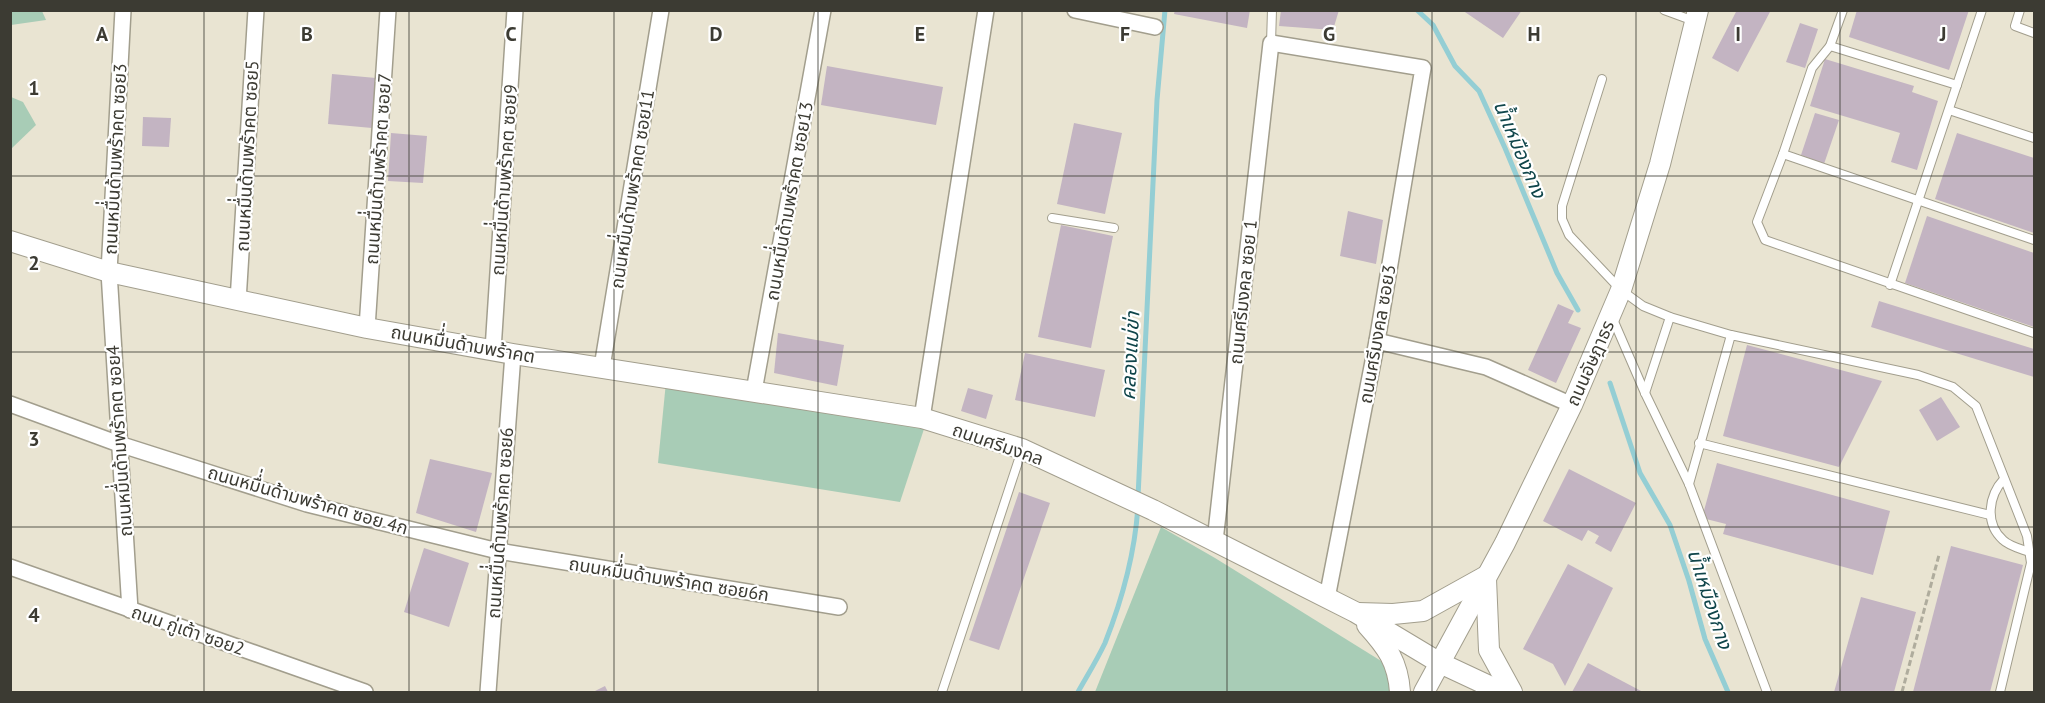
<svg xmlns="http://www.w3.org/2000/svg" width="2045" height="703" font-family="'PT Sans','Noto Sans Thai',sans-serif">
<rect width="100%" height="100%" fill="#e9e4d2"/>
<g fill="#a8ccb6">
<polygon points="10,11 42,11 46,20 11,25"/>
<polygon points="11,97 23,102 36,125 11,149"/>
<polygon points="666,382 891,421 924,429 900,502 658,463"/>
<polygon points="1161,527 1215,558 1386,664 1394,692 1095,692"/>
</g>
<g fill="none" stroke-linecap="round" stroke-linejoin="round">
<g stroke="#94ced4" stroke-width="5">
<polyline points="1417,10 1433,25 1455,66 1479,91 1505,148 1557,273 1578,310"/>
<polyline points="1610,383 1640,473 1670,525 1689,581 1705,639 1728,692"/>
<polyline points="1138,497 1157,100 1165,10"/>
<path d="M1078,692C1087,676 1097,660 1105,643C1122,600 1135,552 1138,506"/>
</g>
</g>
<g fill="#c3b4c2">
<polygon points="1175,10 1250,10 1247,28 1174,14"/>
<polygon points="1281,10 1339,10 1333,30 1279,26"/>
<polygon points="1462,10 1522,10 1503,38"/>
<polygon points="1737,10 1771,10 1738,72 1712,58"/>
<polygon points="1857,10 1969,10 1949,70 1849,37"/>
<polygon points="1800,23 1818,29 1805,68 1786,62"/>
<polygon points="1825,59 1914,86 1912,92 1938,101 1917,170 1891,162 1900,133 1810,106"/>
<polygon points="827,66 943,87 936,125 821,105"/>
<polygon points="332,74 376,78 372,128 328,124"/>
<polygon points="1815,113 1839,120 1824,164 1801,155"/>
<polygon points="143,117 171,118 169,147 142,146"/>
<polygon points="1074,123 1122,133 1105,214 1057,204"/>
<polygon points="391,133 427,136 423,183 388,181"/>
<polygon points="1957,133 2034,158 2034,233 1935,199"/>
<polygon points="1348,211 1383,220 1376,264 1340,256"/>
<polygon points="1927,216 2034,253 2034,327 1905,283"/>
<polygon points="1061,225 1113,236 1091,348 1038,337"/>
<polygon points="1879,301 2034,349 2034,377 1871,327"/>
<polygon points="1558,304 1574,311 1568,323 1581,328 1556,383 1528,370"/>
<polygon points="778,333 844,345 837,386 774,373"/>
<polygon points="1747,345 1882,381 1839,467 1723,436"/>
<polygon points="1025,353 1105,370 1095,417 1015,400"/>
<polygon points="968,388 993,395 986,419 961,411"/>
<polygon points="1941,397 1960,427 1937,441 1919,410"/>
<polygon points="430,459 492,473 476,532 416,513"/>
<polygon points="1717,463 1890,511 1873,575 1723,534 1726,524 1702,518"/>
<polygon points="1569,469 1636,503 1611,552 1595,543 1599,536 1588,530 1582,541 1543,521"/>
<polygon points="1019,492 1050,503 999,650 969,640"/>
<polygon points="1951,546 2023,565 1990,692 1913,692"/>
<polygon points="424,548 469,563 449,627 404,612"/>
<polygon points="1568,564 1613,588 1565,686 1553,664 1523,649"/>
<polygon points="1861,597 1916,612 1894,692 1834,692"/>
<polygon points="1588,663 1643,692 1572,692"/>
<polygon points="605,686 608,692 593,692"/>
</g>
<g fill="none" stroke-linecap="round" stroke-linejoin="round">
<g stroke="#a29e8d" stroke-width="10">
<g id="service">
<polyline points="1664,10 1694,21"/>
<polyline points="1843,10 1830,46 1812,68 1783,154 1757,222 1765,240 2034,333"/>
<polyline points="2020,10 2015,26 2034,33"/>
<polyline points="1271,43 1272,10"/>
<polyline points="1830,46 1957,85"/>
<polyline points="1602,79 1562,206 1562,219 1569,235 1621,290 1643,306 1670,317 1731,335"/>
<polyline points="1949,110 2034,138"/>
<polyline points="1783,154 2034,240"/>
<polyline points="1052,218 1114,228"/>
<polyline points="1890,285 1982,10"/>
<polyline points="1612,317 1645,393 1689,484 1767,692"/>
<polyline points="1645,393 1670,317"/>
<polyline points="1699,443 1990,515"/>
<path d="M2004,479C1989,495 1984,523 2003,540C2009,546 2021,549 2029,552"/>
<polyline points="1689,484 1731,335 1918,375 1953,387 1976,406 2027,536 2031,563 2000,692"/>
<polyline points="942,692 1022,450"/>
</g>
</g>
<g stroke="#a29e8d" stroke-width="18">
<g id="minor">
<polyline points="123,10 109,272 130,610"/>
<polyline points="1075,10 1155,27"/>
<polyline points="238,301 256,10"/>
<polyline points="367,328 388,10"/>
<polyline points="1377,341 1486,367 1572,405"/>
<polyline points="493,350 515,10"/>
<polyline points="602,367 661,10"/>
<polyline points="754,391 823,10"/>
<polyline points="10,404 119,444 307,504 498,551 839,607"/>
<polyline points="922,418 986,10"/>
<polyline points="1215,541 1271,43 1423,68 1377,341 1327,598"/>
<polyline points="10,567 365,692"/>
<polyline points="488,692 513,354"/>
</g>
</g>
<g stroke="#a29e8d" stroke-width="22">
<g id="tertiary">
<polyline points="10,241 109,272 367,328 513,354 922,418 1022,449 1153,510 1355,612 1440,663 1502,692"/>
<polyline points="1486,579 1489,650 1512,692"/>
<polyline points="1358,613 1393,614 1423,611 1486,576"/>
<path d="M1367,625C1387,647 1398,662 1400,692"/>
<polyline points="1424,692 1505,543 1572,405 1621,290 1660,164 1698,10"/>
</g>
</g>
<polyline stroke="#afac9d" stroke-width="3" stroke-dasharray="6 3" stroke-linecap="butt" points="1902,692 1939,555"/>
<use href="#service" stroke="#fff" stroke-width="8"/>
<use href="#minor" stroke="#fff" stroke-width="15"/>
<use href="#tertiary" stroke="#fff" stroke-width="20"/>
</g>
<path fill="none" stroke="#3c3b33" stroke-width="1.5" stroke-opacity="0.55" d="M204,10V692M409,10V692M614,10V692M818,10V692M1022,10V692M1227,10V692M1432,10V692M1636,10V692M1840,10V692M10,176H2034M10,352H2034M10,527H2034"/>
<g text-anchor="middle" dominant-baseline="central" stroke-width="4.5" stroke-linejoin="round" paint-order="stroke">
<g font-size="18" fill="#3c3b33" stroke="#fff">
<text transform="translate(247 156) rotate(-87)">ถนนหมื่่นด้ามพร้าคต ซอย5</text>
<text transform="translate(115 159) rotate(-87)">ถนนหมื่่นด้ามพร้าคต ซอย3</text>
<text transform="translate(378 169) rotate(-86)">ถนนหมื่่นด้ามพร้าคต ซอย7</text>
<text transform="translate(504 180) rotate(-86)">ถนนหมื่่นด้ามพร้าคต ซอย9</text>
<text transform="translate(632 189) rotate(-81)">ถนนหมื่่นด้ามพร้าคต ซอย11</text>
<text transform="translate(789 201) rotate(-80)">ถนนหมื่่นด้ามพร้าคต ซอย13</text>
<text transform="translate(1243 292) rotate(-84)">ถนนศรีมงคล ซอย 1</text>
<text transform="translate(1377 334) rotate(-80)">ถนนศรีมงคล ซอย3</text>
<text transform="translate(463 344) rotate(10)">ถนนหมื่่นด้ามพร้าคต</text>
<text transform="translate(1590 363) rotate(-66)">ถนนอัษฎาธร</text>
<text transform="translate(119 441) rotate(-94)">ถนนหมื่่นด้ามพร้าคต ซอย4</text>
<text transform="translate(998 444) rotate(19)">ถนนศรีมงคล</text>
<text transform="translate(308 500) rotate(16)">ถนนหมื่่นด้ามพร้าคต ซอย 4ก</text>
<text transform="translate(500 523) rotate(-86)">ถนนหมื่่นด้ามพร้าคต ซอย6</text>
<text transform="translate(669 579) rotate(9)">ถนนหมื่่นด้ามพร้าคต ซอย6ก</text>
<text transform="translate(188 630) rotate(19)">ถนน กู่เต้า ซอย2</text>
</g>
<g font-size="20" font-style="italic" fill="#0f454a" stroke="#fff">
<text transform="translate(1520 149) rotate(67)">น้ำเหมืองกาง</text>
<text transform="translate(1130 356) rotate(-87)">คลองแม่ข่า</text>
<text transform="translate(1710 599) rotate(72)">น้ำเหมืองกาง</text>
</g>
</g>
<g font-size="20" text-anchor="middle" font-weight="bold" fill="#3c3b33" stroke="#fff" stroke-width="4.5" stroke-linejoin="round" paint-order="stroke">
<text x="102" y="41">A</text>
<text x="307" y="41">B</text>
<text x="511" y="41">C</text>
<text x="716" y="41">D</text>
<text x="920" y="41">E</text>
<text x="1125" y="41">F</text>
<text x="1329" y="41">G</text>
<text x="1534" y="41">H</text>
<text x="1738" y="41">I</text>
<text x="1943" y="41">J</text>
<text x="34" y="95">1</text>
<text x="34" y="270">2</text>
<text x="34" y="446">3</text>
<text x="34" y="622">4</text>
</g>
<rect width="2045" height="703" fill="none" stroke="#3c3b33" stroke-width="24"/>
</svg>
